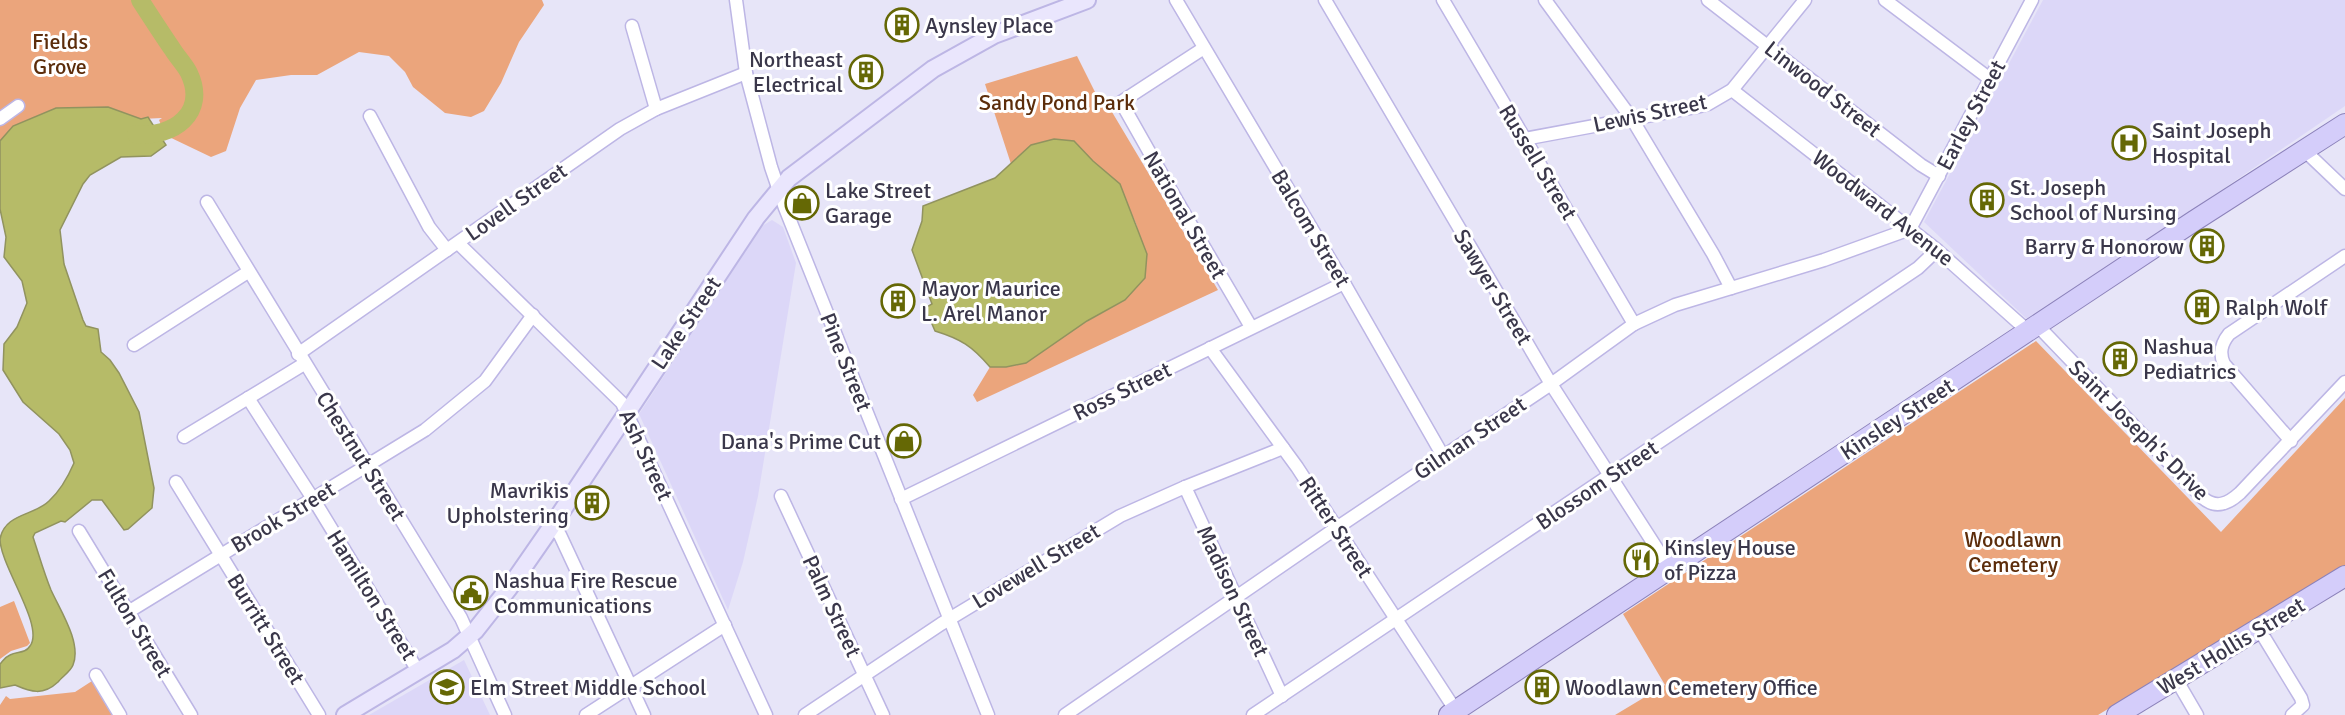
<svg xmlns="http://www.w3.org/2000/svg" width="2345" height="715" font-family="Signika,sans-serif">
<rect width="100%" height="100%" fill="#e7e5f8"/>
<g fill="#dcd7f8">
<polygon points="2043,0 2345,0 2345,106 2029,321 1924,222"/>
<polygon points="772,220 783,227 796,263 758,496 743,562 728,610 639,414 762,226"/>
<polygon points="464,660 490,715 369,715"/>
</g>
<g fill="#eba57c">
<polygon points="0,0 542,0 544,5 519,42 501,83 484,111 471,117 445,113 413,87 405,72 389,56 359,52 317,75 291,75 256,80 240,108 226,151 211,157 165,135 159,120 162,118 141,119 108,107 0,141"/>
<path d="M1077,56L1103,108L1112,112L1218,290L977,402L973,395L990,367H1006L1125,300C1128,284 1139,245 1138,231C1136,209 1090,158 1074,141C1042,138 1034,143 1011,164L985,84Z"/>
<polygon points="2036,341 2221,532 2345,398 2345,565 2098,715 1615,715 1665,685 1623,614"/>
<polygon points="14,601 30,643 27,646 11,651 0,659 0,607"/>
<polygon points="92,681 114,715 0,715 0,705 6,696 10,699 75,692"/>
</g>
<g fill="#b6bb68" stroke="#91935f" stroke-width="1.5">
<path d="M108,107L141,119L148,117L166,145L151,156L121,157L90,175L83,184L60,230L64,264L83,320L86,326L98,329L101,352L110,360L119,373L139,412L154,488L152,508L128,529L124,530L102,500H92L65,522L61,521L35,533L33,537C39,555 44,573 51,590C60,610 82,643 73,665C71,671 62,677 58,682C43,696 31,692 15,685L0,688V664C3,661 5,657 10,655C17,651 25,654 30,646C45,626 0,566 0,539C5,513 34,516 49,501C61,490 68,477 74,463L70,450L59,434L23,402L3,370L4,344L17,327L27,303L22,281L4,257L6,237L0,209V141L13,126L56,108Z"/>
<path d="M1054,139L1074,141L1093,161L1120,184L1147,254L1145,278L1125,300L1087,321L1026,363L1006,367H990C972,346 961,339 935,331L925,308L932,304L912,250L922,221L923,206L995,178L1031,145Z"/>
</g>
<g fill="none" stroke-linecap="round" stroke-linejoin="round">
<path stroke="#b6bb68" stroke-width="18" d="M136,134C173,138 208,113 189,73C185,65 178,58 173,50C162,34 151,17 140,0"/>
<g stroke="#bdb6e5" stroke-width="15">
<g id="street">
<polyline points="736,0 746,73 771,167 785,208 988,715"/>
<polyline points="1176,0 1344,283 1443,456"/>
<polyline points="1325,0 1551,384 1670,569"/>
<polyline points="1443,0 1634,324"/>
<polyline points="1545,0 1632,119 1713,254 1731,288"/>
<polyline points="1708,0 1921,165 1939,176"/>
<polyline points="1885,0 1990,79"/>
<polyline points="632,26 656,109"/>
<polyline points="1204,48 1121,102 1177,201 1251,327"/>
<polyline points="1732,90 1937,250 2029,332"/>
<polyline points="370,116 429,227 447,250"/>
<polyline points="0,119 18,106"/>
<polyline points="1524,139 1696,107 1708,104 1732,90 1805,0"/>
<polyline points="2304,150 2345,189"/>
<polyline points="207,202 461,618 505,715"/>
<polyline points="458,243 622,403 766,715"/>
<path d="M2038,326L2203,498C2216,509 2228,504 2240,493L2345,382"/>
<polyline points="134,345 248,272"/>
<polyline points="1210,348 1297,467 1456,711"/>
<polyline points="298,354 620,129 656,109 746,73"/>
<polyline points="248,398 317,505 418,671"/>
<polyline points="184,437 304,364"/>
<path d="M2291,441L2224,364C2219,353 2221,344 2229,334L2345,256"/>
<polyline points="176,482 319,715"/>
<polyline points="1185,487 1282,696"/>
<polyline points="781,496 883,715"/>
<polyline points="901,499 1344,283"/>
<polyline points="552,526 560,535 644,715"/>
<polyline points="79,531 191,715"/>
<polyline points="128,612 425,430 485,381 533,315"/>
<polyline points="2259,629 2301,698 2303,705 2292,715"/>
<polyline points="96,675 120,715"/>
<polyline points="2176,679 2197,715"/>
<polyline points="586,715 725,625"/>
<polyline points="805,715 941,624 1120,516 1185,487 1283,448"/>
<polyline points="1065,715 1332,531 1551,384 1634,324 1675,305 1824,260 1910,229 2032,0"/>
<polyline points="1253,715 1918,268 1937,250"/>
</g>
</g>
<g stroke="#bdb6e5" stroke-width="20">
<polyline id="secondary" points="345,715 453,650 475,631 509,588 552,526 756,218 789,178 933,69 994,35 1087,0"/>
</g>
<g stroke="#8c82ba" stroke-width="22">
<g id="primary">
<polyline points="1449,715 2194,221 2345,124"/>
<polyline points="2117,715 2345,576"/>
</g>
</g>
<use href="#street" stroke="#fff" stroke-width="12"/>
<use href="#secondary" stroke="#eae6fd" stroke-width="16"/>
<use href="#primary" stroke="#d4cdfa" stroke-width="20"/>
</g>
<defs>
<g id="building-ring" transform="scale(1.725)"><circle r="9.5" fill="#fff" stroke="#656805" stroke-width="1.5"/><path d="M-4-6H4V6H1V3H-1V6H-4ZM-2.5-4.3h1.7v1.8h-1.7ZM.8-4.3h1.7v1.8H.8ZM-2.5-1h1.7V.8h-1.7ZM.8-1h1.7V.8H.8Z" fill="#656805"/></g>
<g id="hospital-ring" transform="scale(1.725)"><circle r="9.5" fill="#fff" stroke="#656805" stroke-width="1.5"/><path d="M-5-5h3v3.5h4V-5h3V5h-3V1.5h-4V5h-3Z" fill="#656805"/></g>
<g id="shop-ring" transform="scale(1.725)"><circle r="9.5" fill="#fff" stroke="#656805" stroke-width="1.5"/><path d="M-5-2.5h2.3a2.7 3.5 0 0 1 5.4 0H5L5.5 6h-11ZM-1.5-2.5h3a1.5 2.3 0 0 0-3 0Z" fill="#656805"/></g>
<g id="restaurant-ring" transform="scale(1.725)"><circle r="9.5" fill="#fff" stroke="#656805" stroke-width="1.5"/><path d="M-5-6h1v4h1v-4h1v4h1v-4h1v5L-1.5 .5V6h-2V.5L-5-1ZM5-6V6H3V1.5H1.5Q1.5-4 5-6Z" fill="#656805"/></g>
<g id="civic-ring" transform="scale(1.725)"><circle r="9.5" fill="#fff" stroke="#656805" stroke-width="1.5"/><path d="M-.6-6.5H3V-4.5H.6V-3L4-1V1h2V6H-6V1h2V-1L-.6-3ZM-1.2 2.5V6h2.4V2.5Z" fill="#656805"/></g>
<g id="school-ring" transform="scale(1.725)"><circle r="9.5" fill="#fff" stroke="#656805" stroke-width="1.5"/><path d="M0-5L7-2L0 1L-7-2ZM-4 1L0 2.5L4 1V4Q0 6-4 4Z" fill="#656805"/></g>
</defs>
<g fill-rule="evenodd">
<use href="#building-ring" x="902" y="25"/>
<use href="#building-ring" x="866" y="72"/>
<use href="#hospital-ring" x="2129" y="143"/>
<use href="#building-ring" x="1987" y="200"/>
<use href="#shop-ring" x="802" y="203"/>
<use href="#building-ring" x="2207" y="246"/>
<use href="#building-ring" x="898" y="301"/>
<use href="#building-ring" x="2202" y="307"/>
<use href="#building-ring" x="2120" y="359"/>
<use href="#shop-ring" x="904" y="441"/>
<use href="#building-ring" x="592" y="503"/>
<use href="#restaurant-ring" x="1641" y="560"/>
<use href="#civic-ring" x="471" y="593"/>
<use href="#school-ring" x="447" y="687"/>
<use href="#building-ring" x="1542" y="687"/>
</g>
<g text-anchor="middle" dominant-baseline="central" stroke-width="6" stroke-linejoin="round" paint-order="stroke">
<g font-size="22" fill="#3a374a" stroke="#fff" text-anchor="start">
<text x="925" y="25">Aynsley Place</text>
<text x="843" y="59" text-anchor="end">Northeast<tspan x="843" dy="25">Electrical</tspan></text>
<text x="2152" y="130">Saint Joseph<tspan x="2152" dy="25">Hospital</tspan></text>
<text x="2010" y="187">St. Joseph<tspan x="2010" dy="25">School of Nursing</tspan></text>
<text x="825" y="190">Lake Street<tspan x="825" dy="25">Garage</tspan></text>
<text x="2184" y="246" text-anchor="end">Barry &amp; Honorow</text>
<text x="921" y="288">Mayor Maurice<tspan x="921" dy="25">L. Arel Manor</tspan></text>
<text x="2225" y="307">Ralph Wolf</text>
<text x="2143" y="346">Nashua<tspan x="2143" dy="25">Pediatrics</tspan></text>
<text x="881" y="441" text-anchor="end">Dana's Prime Cut</text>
<text x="569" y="490" text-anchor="end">Mavrikis<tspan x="569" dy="25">Upholstering</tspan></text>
<text x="1664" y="547">Kinsley House<tspan x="1664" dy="25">of Pizza</tspan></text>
<text x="494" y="580">Nashua Fire Rescue<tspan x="494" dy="25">Communications</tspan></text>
<text x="470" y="687">Elm Street Middle School</text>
<text x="1565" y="687">Woodlawn Cemetery Office</text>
</g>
<g font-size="22" fill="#5c2d0b" stroke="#fff">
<text x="60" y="41">Fields<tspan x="60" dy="25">Grove</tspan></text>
<text x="1057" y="102">Sandy Pond Park</text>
<text x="2013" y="539">Woodlawn<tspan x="2013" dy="25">Cemetery</tspan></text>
</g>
<g font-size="22" fill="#3a374a" stroke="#fff">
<text transform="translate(1823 89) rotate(38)">Linwood Street</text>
<text transform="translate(1650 113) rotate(-12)">Lewis Street</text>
<text transform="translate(1971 115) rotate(-62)">Earley Street</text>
<text transform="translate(1538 162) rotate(59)">Russell Street</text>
<text transform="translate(516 202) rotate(-35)">Lovell Street</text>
<text transform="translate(1883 208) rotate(38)">Woodward Avenue</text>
<text transform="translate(1185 215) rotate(60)">National Street</text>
<text transform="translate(1311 228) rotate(59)">Balcom Street</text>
<text transform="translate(1493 287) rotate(59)">Sawyer Street</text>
<text transform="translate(686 323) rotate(-56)">Lake Street</text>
<text transform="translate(846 362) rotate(68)">Pine Street</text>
<text transform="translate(1122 391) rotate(-26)">Ross Street</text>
<text transform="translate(1897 419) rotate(-33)">Kinsley Street</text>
<text transform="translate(2139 430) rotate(45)">Saint Joseph's Drive</text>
<text transform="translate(1470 438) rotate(-34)">Gilman Street</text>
<text transform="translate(646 455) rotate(65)">Ash Street</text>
<text transform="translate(361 456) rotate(58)">Chestnut Street</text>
<text transform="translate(1597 485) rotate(-34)">Blossom Street</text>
<text transform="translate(283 517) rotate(-31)">Brook Street</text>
<text transform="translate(1336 527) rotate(57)">Ritter Street</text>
<text transform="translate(1036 566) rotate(-31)">Lovewell Street</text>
<text transform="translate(1233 591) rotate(65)">Madison Street</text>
<text transform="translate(372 595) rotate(58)">Hamilton Street</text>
<text transform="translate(832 606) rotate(65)">Palm Street</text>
<text transform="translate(135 623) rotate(59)">Fulton Street</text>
<text transform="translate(266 629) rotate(58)">Burritt Street</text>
<text transform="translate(2231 646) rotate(-31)">West Hollis Street</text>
</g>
</g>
</svg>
